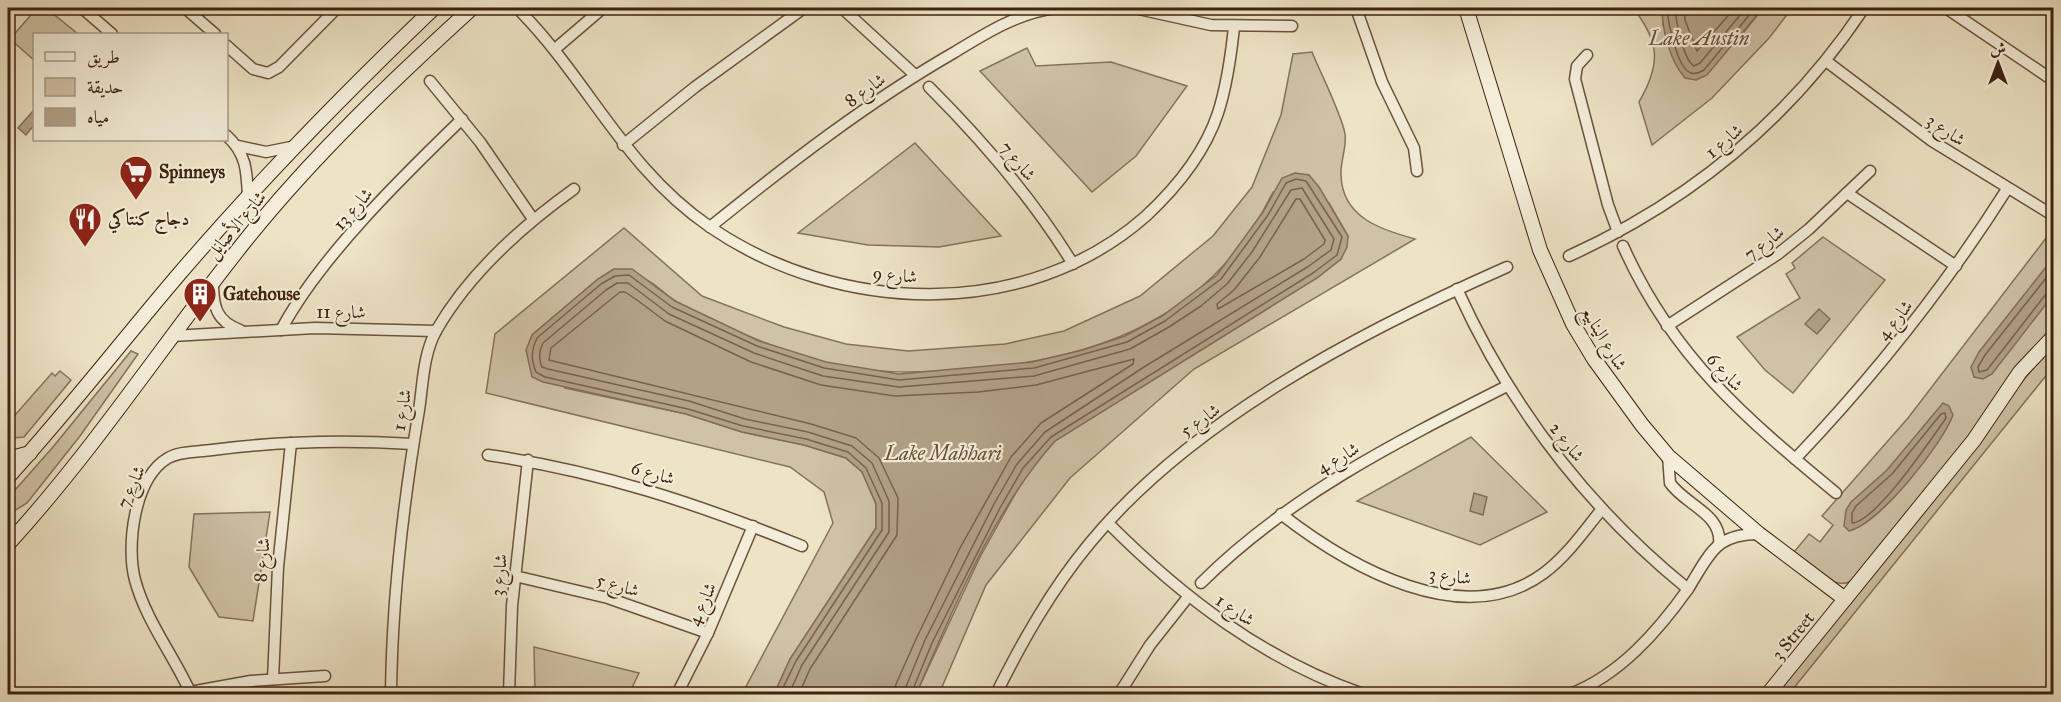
<svg xmlns="http://www.w3.org/2000/svg" width="2061" height="702" font-family="'IM FELL Great Primer',Amiri,serif">
<rect width="100%" height="100%" fill="#ede3c5"/>
<filter id="stains"><feTurbulence type="fractalNoise" baseFrequency=".00333" numOctaves="4"/><feColorMatrix values="0 0 0 0 .2 0 0 0 0 .09 0 0 0 0 .02 0 0 0 .5 -.17"/></filter>
<radialGradient id="worn" r=".72"><stop offset=".6" stop-color="#630" stop-opacity="0"/><stop offset="1" stop-color="#630" stop-opacity=".3"/></radialGradient>
<g fill="#cfc2a6" stroke="#87725b" stroke-width="1.5">
<polygon points="37,8 46,8 78,34 34,34 34,60 10,39"/>
<path d="M1633,8H1662L1663,25L1737,41L1763,8H1792L1770,37L1712,98L1652,145L1639,102C1661,64 1660,42 1633,8Z"/>
<polygon points="1027,48 1036,66 1111,62 1187,86 1136,156 1092,192 980,71"/>
<path d="M1312,52C1320,72 1342,115 1345,134C1347,147 1340,162 1341,175C1342,218 1382,230 1415,239L1194,369L1070,478L986,585L939,694H916L980,557L1028,471L1055,441L1084,421L1317,278L1341,259L1348,236L1329,203L1273,192C1211,320 1093,362 959,370C914,373 869,374 824,362C773,348 723,327 677,302C668,297 661,289 652,283C642,276 626,273 614,269L598,279L532,335L565,388L686,414L742,432L804,445L846,458L862,472L876,504V528L790,659L774,694H742L833,523L824,492L790,467L486,393L495,334L624,228L702,296L784,327L846,344L908,351L1005,344L1064,331L1140,296L1213,236L1252,187L1281,115L1293,54Z"/>
<polygon points="915,143 1001,236 939,247 868,245 798,233"/>
<path d="M2053,229V327L2019,363L1978,425L1851,581C1832,592 1809,563 1794,552L1809,534L1820,542L1833,525L1822,516L1908,418Z"/>
<polygon points="1823,237 1885,280 1793,393 1765,370 1737,337 1800,298 1786,274 1795,268 1792,263"/>
<polygon points="2053,344 2053,367 1789,694 1768,694"/>
<polygon points="131,351 138,354 80,436 27,503 14,511 8,498 53,447"/>
<polygon points="60,371 71,380 24,437 13,438 8,445 8,423 52,373 55,376"/>
<polygon points="1471,437 1547,512 1480,545 1357,501"/>
<polygon points="270,512 253,621 219,617 189,567 194,514"/>
<polygon points="534,647 639,673 629,694 535,694"/>
</g>
<g fill="#b2a187" stroke="#846e57" stroke-width="1.5">
<path d="M1662,8H1763L1707,75L1696,80L1685,78C1670,61 1662,30 1662,8Z"/>
<polygon points="33,111 34,125 26,135 18,128"/>
<path d="M1295,173L1309,175L1319,187L1348,236L1347,247L1341,259L1317,278L1055,441C992,512 954,608 916,694H774L790,659L876,528V504L862,472L846,458L804,445L742,432L686,414L543,382L532,377L526,350L532,335L598,279L614,269H632L675,301L759,341L826,362L899,374L1032,362L1083,350L1125,336L1162,316L1217,275L1263,212L1282,178Z"/>
<polygon points="2053,258 2053,295 1992,374 1983,379 1974,377 1971,367 1979,352"/>
<polygon points="1819,309 1830,319 1817,334 1805,324"/>
<path d="M1943,403L1949,406L1953,415C1942,445 1880,523 1849,531L1844,526L1846,510L1851,502L1887,470Z"/>
<polygon points="1474,493 1487,497 1483,515 1470,511"/>
</g>
<g fill="none" stroke-linecap="round" stroke-linejoin="round">
<g stroke="#78624c" stroke-width="1.5">
<path d="M1667,8C1668,21 1677,69 1691,73C1696,75 1700,72 1704,70L1755,8"/>
<path d="M1675,8C1676,21 1683,59 1694,66L1700,63L1746,8"/>
<polyline points="1684,8 1685,20 1697,51 1735,8"/>
<polygon points="1296,199 1300,199 1325,240 1324,244 1304,259 1218,309 1217,304 1234,290 1260,257"/>
<polyline points="2054,268 1985,355 1978,367 1979,372 1987,370 2046,294 2054,292"/>
<path d="M1945,413L1946,418C1931,439 1876,522 1852,523V513L1856,506L1892,474L1941,414Z"/>
<path d="M780,694L796,661L882,530V503L866,468L848,452L806,439L743,426L688,409L545,377L536,372C531,360 531,351 537,338L601,284L615,276L629,275L672,307L757,346L824,368L899,380L1034,368L1127,342L1165,321L1221,279L1268,215L1286,183L1296,179L1306,181L1342,237L1337,255L1313,273L1051,437L1023,468L1000,508L932,643L911,694"/>
<path d="M789,694L802,665L889,532V501L872,463L852,446L808,432L745,419L689,401L548,369L542,367C538,358 539,351 543,343L606,290L617,283H628L669,314L754,353L823,376L899,387L1034,376L1130,349L1169,327L1201,306L1227,284L1252,252L1291,190L1302,188L1334,239L1331,250L1309,266L1144,367L1045,432L1017,464L994,504L925,640L903,694"/>
<polyline points="799,694 810,669 897,535 898,498 879,458 856,438 811,424 549,360 551,348 620,292 625,292 637,300 665,321 751,362 821,385 895,396 978,392 1036,385 1134,359 1133,364 1041,423 1011,457 960,548 917,637 896,684 894,694"/>
</g>
<g stroke="#6a523d" stroke-width="13">
<g id="street">
<polyline points="82,8 112,34"/>
<polyline points="185,8 215,34"/>
<polyline points="842,8 915,75"/>
<polyline points="1134,8 1211,25 1292,26"/>
<polyline points="1356,8 1382,82 1414,148 1417,171"/>
<polyline points="1946,8 2054,81"/>
<path d="M521,12C590,83 625,169 710,227C838,315 1026,322 1146,216C1176,188 1205,152 1218,113C1227,85 1231,56 1234,27"/>
<polyline points="226,45 253,69 268,73 279,67 337,8"/>
<polyline points="555,49 603,8"/>
<polyline points="1587,55 1577,66 1575,79 1608,205 1618,232"/>
<polyline points="1826,61 1932,141 2054,216"/>
<polyline points="430,81 480,142 533,219"/>
<path d="M929,87C983,141 1033,199 1073,264"/>
<path d="M226,135C247,154 247,172 248,199"/>
<polyline points="623,145 695,87 804,8"/>
<polyline points="238,146 266,152 296,146"/>
<polyline points="1847,193 1956,266"/>
<path d="M710,227C788,164 868,102 955,52C986,33 1018,13 1055,8"/>
<path d="M1623,246C1672,356 1745,418 1836,493"/>
<path d="M1569,256C1690,201 1790,119 1864,8"/>
<path d="M213,283C213,306 216,321 240,330"/>
<path d="M1457,289C1510,406 1588,508 1688,589"/>
<polyline points="1667,326 1778,254 1809,229 1870,171"/>
<path d="M281,330C320,257 402,177 462,119"/>
<polyline points="172,336 315,328 436,331"/>
<path d="M488,455C600,471 698,504 802,546"/>
<path d="M1668,456L1670,483C1685,505 1723,514 1719,545"/>
<path d="M1795,459C1875,375 1945,287 2007,189"/>
<path d="M1281,514C1348,566 1463,633 1544,573C1567,556 1584,531 1602,509"/>
<path d="M1108,523C1182,597 1264,660 1363,694"/>
<polyline points="515,576 608,598 708,633"/>
<path d="M1201,583C1288,496 1398,441 1507,386"/>
<polyline points="273,679 278,567 291,443"/>
<polyline points="190,692 251,681 325,676"/>
<path d="M191,694C174,656 146,621 135,580C126,546 134,478 168,458C180,451 198,452 212,450C279,441 346,440 413,444"/>
<path d="M391,694C392,599 403,505 419,410C423,384 423,355 436,331C469,273 521,227 574,189"/>
<polyline points="509,694 512,606 528,460"/>
<polyline points="677,694 708,633 753,526"/>
<path d="M996,694C1022,642 1051,590 1089,544C1190,420 1362,331 1507,267"/>
<polyline points="1119,694 1150,645 1188,597"/>
<path d="M1570,694C1620,675 1658,631 1688,589C1697,575 1707,554 1720,544C1731,536 1746,534 1759,534"/>
</g>
</g>
<g stroke="#3f2210" stroke-width="16">
<g id="secondary">
<polyline points="1466,8 1540,250 1573,324 1594,359 1642,425 1668,456 1759,534 1845,599"/>
<polyline points="8,459 30,453"/>
<path d="M8,477C68,411 122,341 180,273C260,180 346,92 434,8"/>
<path d="M8,544C95,449 165,341 245,241C312,157 393,80 472,8"/>
<polyline points="1768,694 1974,440 2020,372 2054,336"/>
</g>
</g>
<use href="#street" stroke="#f3edd9" stroke-width="10"/>
<use href="#secondary" stroke="#f3edd9" stroke-width="14"/>
</g>
<defs>
<g id="supermarket-pin" transform="scale(1.725)"><path d="M0 17L-7.5 6A9.5 9.5 0 1 1 7.5 6Z" fill="#8f2418" stroke="#f3edd9"/><path d="M-6-5.5h2.5l.6 2H6L4.5 2H-2.5L-4.4-4H-6ZM-1.5 3.2a1.3 1.3 0 1 0 .1 0ZM3 3.2a1.3 1.3 0 1 0 .1 0Z" fill="#fff"/></g>
<g id="restaurant-pin" transform="scale(1.725)"><path d="M0 17L-7.5 6A9.5 9.5 0 1 1 7.5 6Z" fill="#8f2418" stroke="#f3edd9"/><path d="M-5-6h1v4h1v-4h1v4h1v-4h1v5L-1.5 .5V6h-2V.5L-5-1ZM5-6V6H3V1.5H1.5Q1.5-4 5-6Z" fill="#fff"/></g>
<g id="building-pin" transform="scale(1.725)"><path d="M0 17L-7.5 6A9.5 9.5 0 1 1 7.5 6Z" fill="#8f2418" stroke="#f3edd9"/><path d="M-4-6H4V6H1V3H-1V6H-4ZM-2.5-4.3h1.7v1.8h-1.7ZM.8-4.3h1.7v1.8H.8ZM-2.5-1h1.7V.8h-1.7ZM.8-1h1.7V.8H.8Z" fill="#fff"/></g>
</defs>
<g fill-rule="evenodd">
<use href="#supermarket-pin" x="136" y="172"/>
<use href="#restaurant-pin" x="85" y="219"/>
<use href="#building-pin" x="200" y="294"/>
</g>
<g text-anchor="middle" dominant-baseline="central" stroke-width="4.5" stroke-linejoin="round" paint-order="stroke">
<g font-size="18" fill="#3f2210" stroke="#f3edd9">
<text transform="translate(865 90) rotate(-35)">شارع 8</text>
<text transform="translate(1946 130) rotate(34)">شارع 3</text>
<text transform="translate(1724 141) rotate(-40)">شارع 1</text>
<text transform="translate(1018 161) rotate(51)">شارع 7</text>
<text transform="translate(353 209) rotate(-49)">شارع 13</text>
<text transform="translate(236 225) rotate(-50)">شارع الأصايل</text>
<text transform="translate(1764 243) rotate(-37)">شارع 7</text>
<text transform="translate(895 275) rotate(5)">شارع 9</text>
<text x="341" y="312">شارع 11</text>
<text transform="translate(1895 320) rotate(-52)">شارع 4</text>
<text transform="translate(1604 338) rotate(59)">شارع الينابيع</text>
<text transform="translate(1725 372) rotate(48)">شارع 6</text>
<text transform="translate(402 410) rotate(-81)">شارع 1</text>
<text transform="translate(1200 420) rotate(-35)">شارع 5</text>
<text transform="translate(1567 442) rotate(52)">شارع 2</text>
<text transform="translate(1338 458) rotate(-30)">شارع 4</text>
<text transform="translate(653 473) rotate(16)">شارع 6</text>
<text transform="translate(131 487) rotate(-66)">شارع 7</text>
<text transform="translate(262 560) rotate(-85)">شارع 8</text>
<text transform="translate(499 575) rotate(-84)">شارع 3</text>
<text transform="translate(1450 576) rotate(7)">شارع 3</text>
<text transform="translate(618 585) rotate(17)">شارع 5</text>
<text transform="translate(702 604) rotate(-66)">شارع 4</text>
<text transform="translate(1235 610) rotate(34)">شارع 1</text>
<text transform="translate(1793 636) rotate(-51)">3 Street</text>
</g>
<g font-size="18" font-weight="bold" fill="#3f2210" stroke="#f3edd9" text-anchor="start">
<text x="159" y="172">Spinneys</text>
<text x="108" y="219">دجاج كنتاكي</text>
<text x="223" y="294">Gatehouse</text>
</g>
<g font-size="20" font-style="italic" fill="#674e3a" stroke="#f3edd9">
<text x="1699" y="38">Lake Austin</text>
<text x="943" y="453">Lake Mahhari</text>
</g>
</g>
<rect width="2061" height="702" fill="none" stroke="#ede3c5" stroke-width="30"/>
<rect x="9" y="9" width="2043" height="684" fill="none" stroke="#3f2210" stroke-width="3"/>
<rect x="15" y="15" width="2031" height="672" fill="none" stroke="#3f2210" stroke-width="1.5"/>
<rect x="33" y="33" width="195" height="108" fill="#f3edd9" stroke="#ab9c89" stroke-width="1.5"/>
<rect x="45" y="52" width="30" height="9" fill="#f3edd9" stroke="#ab9c89" stroke-width="1.5"/>
<text x="87" y="63" font-size="18" fill="#3f2210">طريق</text>
<rect x="45" y="78" width="30" height="18" fill="#cfc2a6" stroke="#ab9c89" stroke-width="1.5"/>
<text x="87" y="93" font-size="18" fill="#3f2210">حديقة</text>
<rect x="45" y="108" width="30" height="18" fill="#b2a187" stroke="#ab9c89" stroke-width="1.5"/>
<text x="87" y="123" font-size="18" fill="#3f2210">مياه</text>
<g transform="translate(1998 63)" stroke="#f3edd9" stroke-width="4.5" paint-order="stroke">
<path d="M0-4.5L10 22L0 15L-10 22Z" fill="#3f2210"/>
<text y="-9" font-size="16" font-weight="bold" text-anchor="middle" fill="#3f2210">ش</text>
</g>
<rect width="100%" height="100%" filter="url(#stains)"/>
<rect width="100%" height="100%" fill="url(#worn)"/>
</svg>
